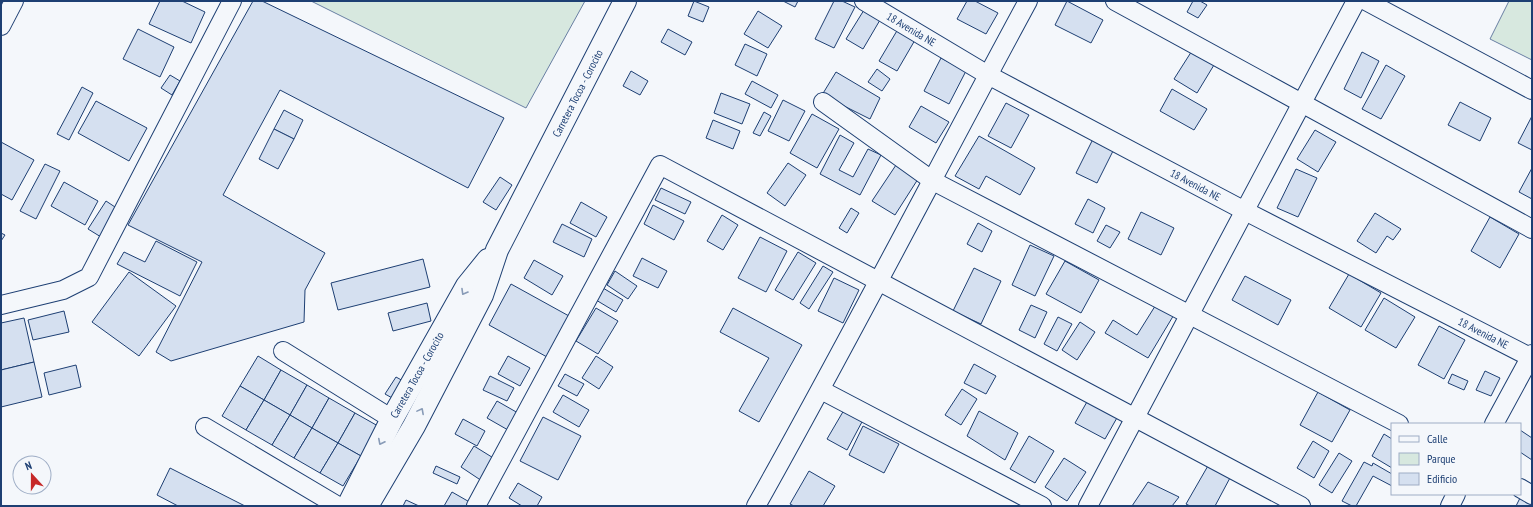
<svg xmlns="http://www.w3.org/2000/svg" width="1533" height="507" font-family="'PT Sans Narrow',sans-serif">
<rect width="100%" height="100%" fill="#f4f7fb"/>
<g fill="#d7e8df" stroke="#687fa3">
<polygon points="311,1 585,1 526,108"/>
<polygon points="1509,1 1532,1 1532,60 1490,39"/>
</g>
<g fill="#d5e0f0" stroke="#1d3f73">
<polygon points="160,1 182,1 205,12 191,43 149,24"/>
<polygon points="253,1 262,1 504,118 468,188 280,90 223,195 325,253 305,290 304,322 171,361 156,352 202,262 128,225"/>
<polygon points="694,1 709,7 703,22 688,16"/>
<polygon points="783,1 798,1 795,7"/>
<polygon points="834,1 842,1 855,7 834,48 815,39"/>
<polygon points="967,1 975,1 998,13 986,34 957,19"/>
<polygon points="1067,1 1103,20 1091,43 1055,25"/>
<polygon points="1193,1 1200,1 1207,5 1198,18 1187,12"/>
<polygon points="864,10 880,20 863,49 846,39"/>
<polygon points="758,11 782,26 768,48 744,34"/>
<polygon points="138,29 174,47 160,77 123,59"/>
<polygon points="668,29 692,42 685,55 661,42"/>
<polygon points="898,29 915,40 897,71 879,61"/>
<polygon points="745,44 767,54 757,76 735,65"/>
<polygon points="1195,46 1217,60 1197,93 1174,79"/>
<polygon points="1362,52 1379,61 1361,98 1344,89"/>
<polygon points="941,58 966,71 949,104 924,91"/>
<polygon points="1386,65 1405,76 1381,119 1362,109"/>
<polygon points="877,69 890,79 882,91 868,82"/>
<polygon points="631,71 648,81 640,95 623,86"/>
<polygon points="836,72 880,98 870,119 822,95"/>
<polygon points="170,75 180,81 172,95 161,88"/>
<polygon points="752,81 778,95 771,108 745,94"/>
<polygon points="82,87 93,93 69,140 57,134"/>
<polygon points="1172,89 1207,109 1194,130 1160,111"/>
<polygon points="721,93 750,104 742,124 714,113"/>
<polygon points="783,100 805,111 789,141 768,131"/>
<polygon points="96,101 147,128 129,161 78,133"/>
<polygon points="1460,102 1491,118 1480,141 1448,125"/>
<polygon points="1006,103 1029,115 1011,148 988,136"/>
<polygon points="921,106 949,122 936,143 909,127"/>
<polygon points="284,110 303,120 294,139 274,129"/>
<polygon points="764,112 771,116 760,136 753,133"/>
<polygon points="812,114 839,129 817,168 790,153"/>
<polygon points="1532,116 1532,150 1518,143"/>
<polygon points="713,120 740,131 733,149 706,138"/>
<polygon points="274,129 294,139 278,169 259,159"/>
<polygon points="1315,130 1336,142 1318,172 1297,159"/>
<polygon points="840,135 854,143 839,170 853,177 868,149 881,155 860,195 820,174"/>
<polygon points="979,136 1035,168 1020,195 986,176 979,189 955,176"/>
<polygon points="1093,139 1114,149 1097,183 1076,173"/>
<polygon points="1,142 34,160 12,200 1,194"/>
<polygon points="788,163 806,175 785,206 767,193"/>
<polygon points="45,164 60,171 36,219 20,211"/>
<polygon points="896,165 918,179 895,215 872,201"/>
<polygon points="1532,168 1532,199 1519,192"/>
<polygon points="1296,169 1317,178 1298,217 1277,208"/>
<polygon points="500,177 512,185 496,210 483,202"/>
<polygon points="64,182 98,201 85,225 51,206"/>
<polygon points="661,188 691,202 685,214 655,200"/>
<polygon points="1088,199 1105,208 1093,233 1075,224"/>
<polygon points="106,201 118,209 101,237 88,229"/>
<polygon points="581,202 607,217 596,237 570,223"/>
<polygon points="653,205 684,221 674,240 644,224"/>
<polygon points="851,208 859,213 847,233 839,228"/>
<polygon points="1141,212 1174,228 1161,255 1128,239"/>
<polygon points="1375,213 1401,229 1393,240 1387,236 1376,253 1357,241"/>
<polygon points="722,215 738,225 723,250 707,241"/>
<polygon points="1490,217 1519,234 1500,268 1471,251"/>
<polygon points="978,223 992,231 982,252 967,244"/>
<polygon points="562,224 592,239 584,257 553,242"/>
<polygon points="1106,225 1120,232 1110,248 1097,241"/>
<polygon points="1,233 5,235 1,241"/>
<polygon points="760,237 787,251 766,292 738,278"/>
<polygon points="156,241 197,262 180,296 117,264 124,252 145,262"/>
<polygon points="1030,245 1054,256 1035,296 1012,285"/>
<polygon points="798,252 816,263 793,300 775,290"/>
<polygon points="642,258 667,271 658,288 633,276"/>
<polygon points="423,259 430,287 338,310 331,283"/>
<polygon points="534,260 563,276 552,295 524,278"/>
<polygon points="1065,261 1099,280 1081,313 1046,294"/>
<polygon points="823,266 833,272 809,309 800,303"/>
<polygon points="974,268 1001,281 981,324 953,311"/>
<polygon points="615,271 637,286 628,299 607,285"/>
<polygon points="129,272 176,306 139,356 92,322"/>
<polygon points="1349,274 1381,293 1361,327 1329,308"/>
<polygon points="1245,276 1291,300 1278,325 1232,300"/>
<polygon points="834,278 859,290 843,323 818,311"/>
<polygon points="511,284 569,316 547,357 489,325"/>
<polygon points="603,288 623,300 616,312 596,300"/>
<polygon points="1384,298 1415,317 1396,348 1365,330"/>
<polygon points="427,303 431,321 393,331 388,313"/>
<polygon points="1157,303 1175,313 1148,358 1105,333 1113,320 1137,335"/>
<polygon points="1031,305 1047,312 1035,338 1019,330"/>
<polygon points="596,308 618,321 598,354 576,341"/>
<polygon points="733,308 802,345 759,422 739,411 769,358 720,332"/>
<polygon points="64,311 69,332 33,340 28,320"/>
<polygon points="1058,317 1072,324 1057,351 1044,344"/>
<polygon points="24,318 34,362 1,370 1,323"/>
<polygon points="1080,322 1095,332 1077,360 1062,350"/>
<polygon points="1439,326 1465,340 1444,379 1418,365"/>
<polygon points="258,356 281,370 264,400 240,386"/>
<polygon points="508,356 530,368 520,386 498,374"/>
<polygon points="596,356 613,367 599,389 582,378"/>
<polygon points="34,362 42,397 1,407 1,370"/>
<polygon points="974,364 996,376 986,394 964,383"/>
<polygon points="76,365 81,387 49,395 44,373"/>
<polygon points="281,370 307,385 290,415 264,400"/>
<polygon points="1485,371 1500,378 1491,396 1476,390"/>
<polygon points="565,374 584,384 577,396 558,386"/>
<polygon points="1452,374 1468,381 1464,390 1448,383"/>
<polygon points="490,376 514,388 507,401 483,390"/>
<polygon points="396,377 405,382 394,399 385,394"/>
<polygon points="307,385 329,398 312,428 290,415"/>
<polygon points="240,386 264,400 246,430 222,416"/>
<polygon points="962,389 977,399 961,425 945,415"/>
<polygon points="1318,392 1350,410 1332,442 1300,425"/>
<polygon points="563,395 589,410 579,427 553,412"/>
<polygon points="329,398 355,413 338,443 312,428"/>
<polygon points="264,400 290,415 272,445 246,430"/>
<polygon points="1088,400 1118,416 1105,439 1075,423"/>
<polygon points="497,401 518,413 508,430 487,418"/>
<polygon points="844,410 863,420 847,450 827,439"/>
<polygon points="979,411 1018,433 1005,460 967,436"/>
<polygon points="355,413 378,426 361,456 338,443"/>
<polygon points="290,415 312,428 294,458 272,445"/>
<polygon points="543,417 581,436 558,480 520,461"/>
<polygon points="463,419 485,431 477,446 455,434"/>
<polygon points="863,426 899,444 884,473 849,455"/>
<polygon points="312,428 338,443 320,473 294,458"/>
<polygon points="1520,430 1532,438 1532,460 1520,452"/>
<polygon points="1384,434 1392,439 1392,468 1372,456"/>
<polygon points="1029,436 1054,451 1035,483 1010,469"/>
<polygon points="1313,441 1329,451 1314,478 1297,468"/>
<polygon points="338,443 361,456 343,486 320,473"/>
<polygon points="474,446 495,459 482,481 461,467"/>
<polygon points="1339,453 1352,461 1332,493 1319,485"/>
<polygon points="1064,458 1086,472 1067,501 1045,487"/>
<polygon points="1364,462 1372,466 1373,463 1392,474 1392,486 1373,476 1356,506 1352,506 1342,501"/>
<polygon points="1209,464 1231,476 1215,506 1190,506 1186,504"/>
<polygon points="436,466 460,477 457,484 433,473"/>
<polygon points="170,468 245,506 178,506 157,495"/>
<polygon points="809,471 835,486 823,506 794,506 790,504"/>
<polygon points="1148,482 1179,497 1172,506 1132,506"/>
<polygon points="518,483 542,497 537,506 522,506 509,498"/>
<polygon points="452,492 473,504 472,506 444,506"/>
<polygon points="1521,496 1532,501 1532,506 1516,506"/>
<polygon points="406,500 419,506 403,506"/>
</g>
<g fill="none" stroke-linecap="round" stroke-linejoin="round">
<g stroke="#1d3f73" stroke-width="20">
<g id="minor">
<path id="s1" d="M864,1L988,75L1245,211L1532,358"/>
<polyline points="1115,1 1532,229"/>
<polyline points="1366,1 1532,90"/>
<polyline points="1,26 14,1"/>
<polyline points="823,102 933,181 1399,424"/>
<polyline points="1,305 63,290 89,277 232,1"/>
<polyline points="283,351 392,419"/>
<polyline points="821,390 1042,506"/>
<polyline points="1494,424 1532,354"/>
<polyline points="205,427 338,506"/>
<polyline points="1520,488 1532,495"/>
<polyline points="476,506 660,165 1301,506"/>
<path d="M756,506C850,339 937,169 1028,1"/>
<polyline points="1088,506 1356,1"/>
<polyline points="1450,506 1456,494"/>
</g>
</g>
<g stroke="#1d3f73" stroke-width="24">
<g id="major">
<path id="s2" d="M348,506L392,419L467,286L488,260"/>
<path id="s3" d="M367,506L414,426L482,295L497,250L625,1"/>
</g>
</g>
<use href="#minor" stroke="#f4f7fb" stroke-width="18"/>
<use href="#major" stroke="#f4f7fb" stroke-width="22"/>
</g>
<defs><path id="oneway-chevron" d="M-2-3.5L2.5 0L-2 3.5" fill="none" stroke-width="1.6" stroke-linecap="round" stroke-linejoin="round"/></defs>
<g stroke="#889bb7">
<use href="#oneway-chevron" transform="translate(464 292) rotate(120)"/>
<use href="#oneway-chevron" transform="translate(421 411) rotate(-62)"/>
<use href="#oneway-chevron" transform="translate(381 442) rotate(117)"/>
</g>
<g text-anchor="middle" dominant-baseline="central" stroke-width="3" stroke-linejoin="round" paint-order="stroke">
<g font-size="11" fill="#1d3f73" stroke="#f4f7fb">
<text stroke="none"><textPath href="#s1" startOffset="55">18 Avenida NE</textPath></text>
<text stroke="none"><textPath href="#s3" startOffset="464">Carretera Tocoa - Corocito</textPath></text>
<text stroke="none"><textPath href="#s1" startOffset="379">18 Avenida NE</textPath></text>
<text stroke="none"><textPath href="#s1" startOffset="703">18 Avenida NE</textPath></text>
<text stroke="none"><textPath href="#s2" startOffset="148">Carretera Tocoa - Corocito</textPath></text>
</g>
</g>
<rect width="1533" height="507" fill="none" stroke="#1d3f73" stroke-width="4"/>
<rect x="1391" y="423" width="130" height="72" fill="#f4f7fb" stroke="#9eadc5"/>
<rect x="1399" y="436" width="20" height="6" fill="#f4f7fb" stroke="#9eadc5"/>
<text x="1427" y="443" font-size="12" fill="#1d3f73">Calle</text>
<rect x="1399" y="453" width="20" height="12" fill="#d7e8df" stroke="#9eadc5"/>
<text x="1427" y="463" font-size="12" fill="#1d3f73">Parque</text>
<rect x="1399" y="473" width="20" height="12" fill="#d5e0f0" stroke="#9eadc5"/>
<text x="1427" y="483" font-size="12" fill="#1d3f73">Edificio</text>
<g transform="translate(32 475) rotate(339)"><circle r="19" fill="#f4f7fb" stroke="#9eadc5"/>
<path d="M0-3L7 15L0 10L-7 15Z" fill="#c62828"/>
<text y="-6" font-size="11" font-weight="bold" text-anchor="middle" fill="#1d3f73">N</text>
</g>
</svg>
